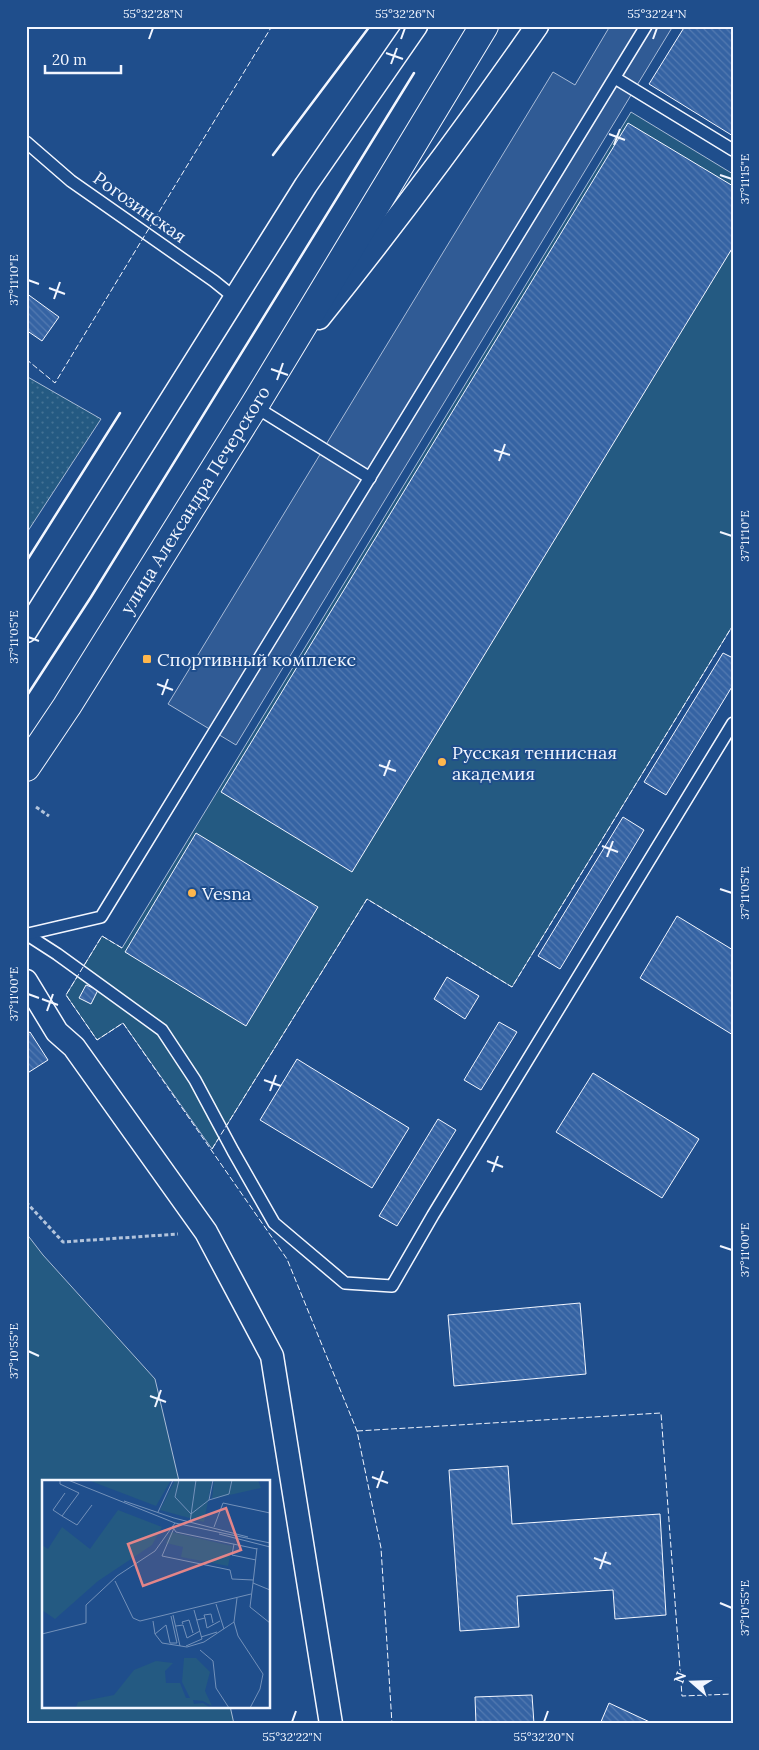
<svg xmlns="http://www.w3.org/2000/svg" width="759" height="1750" font-family="Lora,serif">
<defs>
<pattern id="garden-dots" width="8" height="8" patternUnits="userSpaceOnUse" patternTransform="scale(1.25)"><rect width="8" height="8" fill="#245a82"/><path d="M2 2h.1M6 6h.1" fill="none" stroke="#447295" stroke-width="1.8" stroke-linecap="round"/></pattern>
<pattern id="building-back-hatch" width="6" height="6" patternUnits="userSpaceOnUse" patternTransform="scale(1.25)"><rect width="6" height="6" fill="#3563a3"/><path d="M-1 5l2 2M0 0l6 6M5-1l2 2" fill="none" stroke="#537ab1"/></pattern>
</defs>
<rect width="100%" height="100%" fill="#1f4e8c"/>
<g fill="#245a82" stroke="#a8bbd7">
<polygon points="631,112 733,174 733,625 512,987 367,899 212,1149 123,1023 97,1040 66,995 102,936 122,948"/>
<polygon points="26,1233 43,1255 155,1379 179,1481 44,1481 44,1706 230,1706 234,1724 26,1724"/>
</g>
<polygon fill="url(#garden-dots)" stroke="#a8bbd7" points="26,376 101,419 26,534"/>
<polygon fill="#305b95" stroke="#a8bbd7" points="610,26 673,26 236,745 168,704 553,72 575,85"/>
<g fill="url(#building-back-hatch)" stroke="#f2f6ff">
<polygon points="685,26 733,26 733,136 649,84"/>
<polygon points="628,123 733,186 733,247 352,872 221,792"/>
<polygon points="26,293 59,317 42,341 26,330"/>
<polygon points="723,653 733,658 733,685 666,795 644,782"/>
<polygon points="623,817 644,830 560,969 538,956"/>
<polygon points="196,833 318,907 246,1026 125,952"/>
<polygon points="677,916 733,950 733,1035 640,978"/>
<polygon points="447,977 479,996 465,1019 434,999"/>
<polygon points="86,985 98,990 91,1004 79,998"/>
<polygon points="499,1022 517,1032 481,1090 464,1080"/>
<polygon points="30,1032 48,1060 26,1074 26,1034"/>
<polygon points="297,1059 409,1128 372,1188 260,1120"/>
<polygon points="593,1073 699,1139 662,1198 556,1132"/>
<polygon points="438,1119 456,1130 397,1226 379,1216"/>
<polygon points="580,1303 586,1374 454,1386 448,1315"/>
<polygon points="508,1466 512,1524 660,1514 666,1615 615,1619 613,1590 517,1596 519,1627 460,1631 449,1470"/>
<polygon points="532,1695 534,1724 476,1724 475,1697"/>
<polygon points="609,1703 654,1724 600,1724"/>
</g>
<g fill="none" stroke-linecap="round" stroke-linejoin="round">
<g stroke="#f2f6ff" stroke-width="14">
<g id="lane">
<polyline points="615,78 733,150"/>
<polyline points="26,142 71,181 214,281 235,298"/>
<polyline points="254,406 370,478"/>
<polyline points="26,934 57,954 162,1030 195,1080 233,1151 274,1223 345,1283 392,1286 433,1215 733,723"/>
<polyline points="28,934 101,917 646,26"/>
</g>
</g>
<g stroke="#f2f6ff" stroke-width="25">
<g id="street">
<path d="M319,318C395,223 468,126 537,26"/>
<polyline points="26,631 306,185 416,26"/>
<polyline points="26,981 57,1032 74,1047 206,1232 272,1356 331,1724"/>
</g>
</g>
<g stroke="#f2f6ff" stroke-width="30">
<polyline id="secondary" points="26,767 67,706 254,406 484,26"/>
</g>
<g stroke="#b3c4dc" stroke-width="3" stroke-dasharray="4 2.5" stroke-linecap="butt">
<polyline points="36,807 49,816"/>
<polyline points="26,1202 63,1242 178,1234"/>
</g>
<use href="#lane" stroke="#1f4e8c" stroke-width="11"/>
<use href="#street" stroke="#1f4e8c" stroke-width="22"/>
<use href="#secondary" stroke="#1f4e8c" stroke-width="28"/>
<g stroke="#f2f6ff" stroke-width="1" stroke-dasharray="6 2.5" stroke-linecap="butt">
<polyline points="26,359 55,383 272,26"/>
<polyline points="122,948 102,936 66,995 97,1040 123,1023 287,1259 357,1431 381,1548 392,1724"/>
<polyline points="212,1149 367,899 512,987 733,625"/>
<polyline points="357,1431 661,1413 682,1696 733,1694"/>
</g>
<g stroke="#f2f6ff" stroke-width="2.5">
<polyline points="273,155 370,26"/>
<polyline points="26,562 120,413"/>
<polyline points="26,697 91,597 414,73"/>
</g>
</g>
<path fill="none" stroke="#f2f6ff" stroke-width="2" d="M149,39L153,28M401,39L405,28M653,39L657,28M386,53L403,59M391,64L397,48M609,134L625,140M614,145L620,129M720,175L732,179M28,280L39,284M49,288L65,294M54,299L60,282M271,369L288,375M277,380L283,363M494,450L510,455M499,461L505,444M720,532L732,536M28,637L39,641M157,684L173,690M162,695L168,679M379,765L396,771M384,776L390,760M602,846L618,852M607,857L613,841M720,889L732,893M28,994L39,998M42,999L58,1005M47,1011L53,994M264,1080L281,1086M270,1091L276,1075M487,1161L503,1167M492,1172L498,1156M720,1246L732,1250M28,1351L39,1356M150,1396L166,1402M155,1407L161,1390M372,1477L388,1483M377,1488L383,1471M594,1558L611,1564M600,1569L606,1552M720,1603L732,1608M292,1722L296,1711M544,1722L548,1711"/>
<g fill="#ffb74d" stroke="#1f4e8c" stroke-width="2">
<rect x="142" y="654" width="10" height="10" rx="2.5"/>
<circle cx="442" cy="762" r="5"/>
<circle cx="192" cy="893" r="5"/>
</g>
<g text-anchor="middle" dominant-baseline="central" stroke-width="4" stroke-linejoin="round" paint-order="stroke">
<g font-size="18" fill="#f2f6ff" stroke="#1f4e8c">
<text transform="translate(140 207) rotate(35)">Рогозинская</text>
<text transform="translate(195 500) rotate(-58)">улица Александра Печерского</text>
</g>
<g font-size="18" fill="#f2f6ff" stroke="#1f4e8c" text-anchor="start">
<text x="157" y="659">Спортивный комплекс</text>
<text x="452" y="752">Русская теннисная<tspan x="452" dy="21">академия</tspan></text>
<text x="202" y="893">Vesna</text>
</g>
</g>
<g transform="translate(42 1480)">
<rect width="228" height="228" fill="#1f4e8c"/>
<path d="M46,0H129L114,26ZM76,30L120,47L110,65L56,101L13,139L0,130V65L6,69L20,47L48,69ZM129,52L190,66L186,86L139,77L141,67L124,63Z" fill="#245a82"/>
<path d="M142,178H154L168,192L163,211L170,226L161,221L151,220L152,224L161,223L167,227H34L36,222L72,215L92,190L114,181L131,183L123,191L124,203H138L144,218H148L140,202Z" fill="#245a82"/>
<path d="M133,0H170L162,42L118,30ZM172,0H216L219,8L170,19Z" fill="#245a82"/>
<path fill="none" stroke="#7391ba" stroke-width="1" d="M18,0V4L37,13L20,36L11,30L23,13M26,0L133,43L228,63M137,0L133,17L149,34L167,20L171,0M167,20L187,14L190,0M82,21L132,38L206,57M116,32L131,0M20,36L35,45L50,25M148,42L154,0M172,47L181,23L228,33M132,48L120,76L188,90L190,99L211,100M132,49L134,52L215,69M177,54L228,67M192,64L190,75L214,80M215,68L211,103L228,110M73,101L91,138L98,141L209,114M211,103L208,127L228,143M195,118L192,142L196,156L221,194L218,209L208,228M174,124L182,149M131,135L138,166M163,138L162,135L169,134L171,143M155,140L163,138L165,148L178,141M111,141L113,154L120,163L145,167L162,162L192,142M141,144L140,142L147,140L151,153M134,146L141,145L145,158L158,151M0,154L44,143V125L75,96L113,71L133,43M113,154L124,145L128,163H135L129,136M159,157L175,152M144,166L160,159L152,130M158,170L171,181L174,208L187,228"/>
<path fill="#e38589" fill-opacity="0.15" stroke="#e38589" stroke-width="2.5" d="M184,28L199,70L101,106L86,64Z"/>
<rect width="228" height="228" fill="none" stroke="#f2f6ff" stroke-width="2.5"/>
</g>
<rect width="759" height="1750" fill="none" stroke="#1f4e8c" stroke-width="55"/>
<g transform="translate(692 1682) rotate(290)" stroke="#1f4e8c" stroke-width="4" paint-order="stroke">
<path d="M0-4L9 19L0 12L-9 19Z" fill="#f2f6ff"/>
<text y="-8" font-size="14" font-weight="bold" text-anchor="middle" fill="#f2f6ff">N</text>
</g>
<path d="M45 65v8h76v-8" fill="none" stroke="#f2f6ff" stroke-width="2.5"/>
<text x="52" y="65" font-size="15" fill="#f2f6ff" stroke="#1f4e8c" stroke-width="4" paint-order="stroke">20 m</text>
<rect x="28" y="28" width="704" height="1694" fill="none" stroke="#f2f6ff" stroke-width="2"/>
<g font-size="12" text-anchor="middle" fill="#f2f6ff">
<text x="153" y="18">55°32'28"N</text>
<text x="405" y="18">55°32'26"N</text>
<text x="657" y="18">55°32'24"N</text>
<text transform="translate(745 179) rotate(-90)" y="4">37°11'15"E</text>
<text transform="translate(14 280) rotate(-90)" y="4">37°11'10"E</text>
<text transform="translate(745 536) rotate(-90)" y="4">37°11'10"E</text>
<text transform="translate(14 637) rotate(-90)" y="4">37°11'05"E</text>
<text transform="translate(745 893) rotate(-90)" y="4">37°11'05"E</text>
<text transform="translate(14 994) rotate(-90)" y="4">37°11'00"E</text>
<text transform="translate(745 1250) rotate(-90)" y="4">37°11'00"E</text>
<text transform="translate(14 1351) rotate(-90)" y="4">37°10'55"E</text>
<text transform="translate(745 1608) rotate(-90)" y="4">37°10'55"E</text>
<text x="292" y="1741">55°32'22"N</text>
<text x="544" y="1741">55°32'20"N</text>
</g>
</svg>
